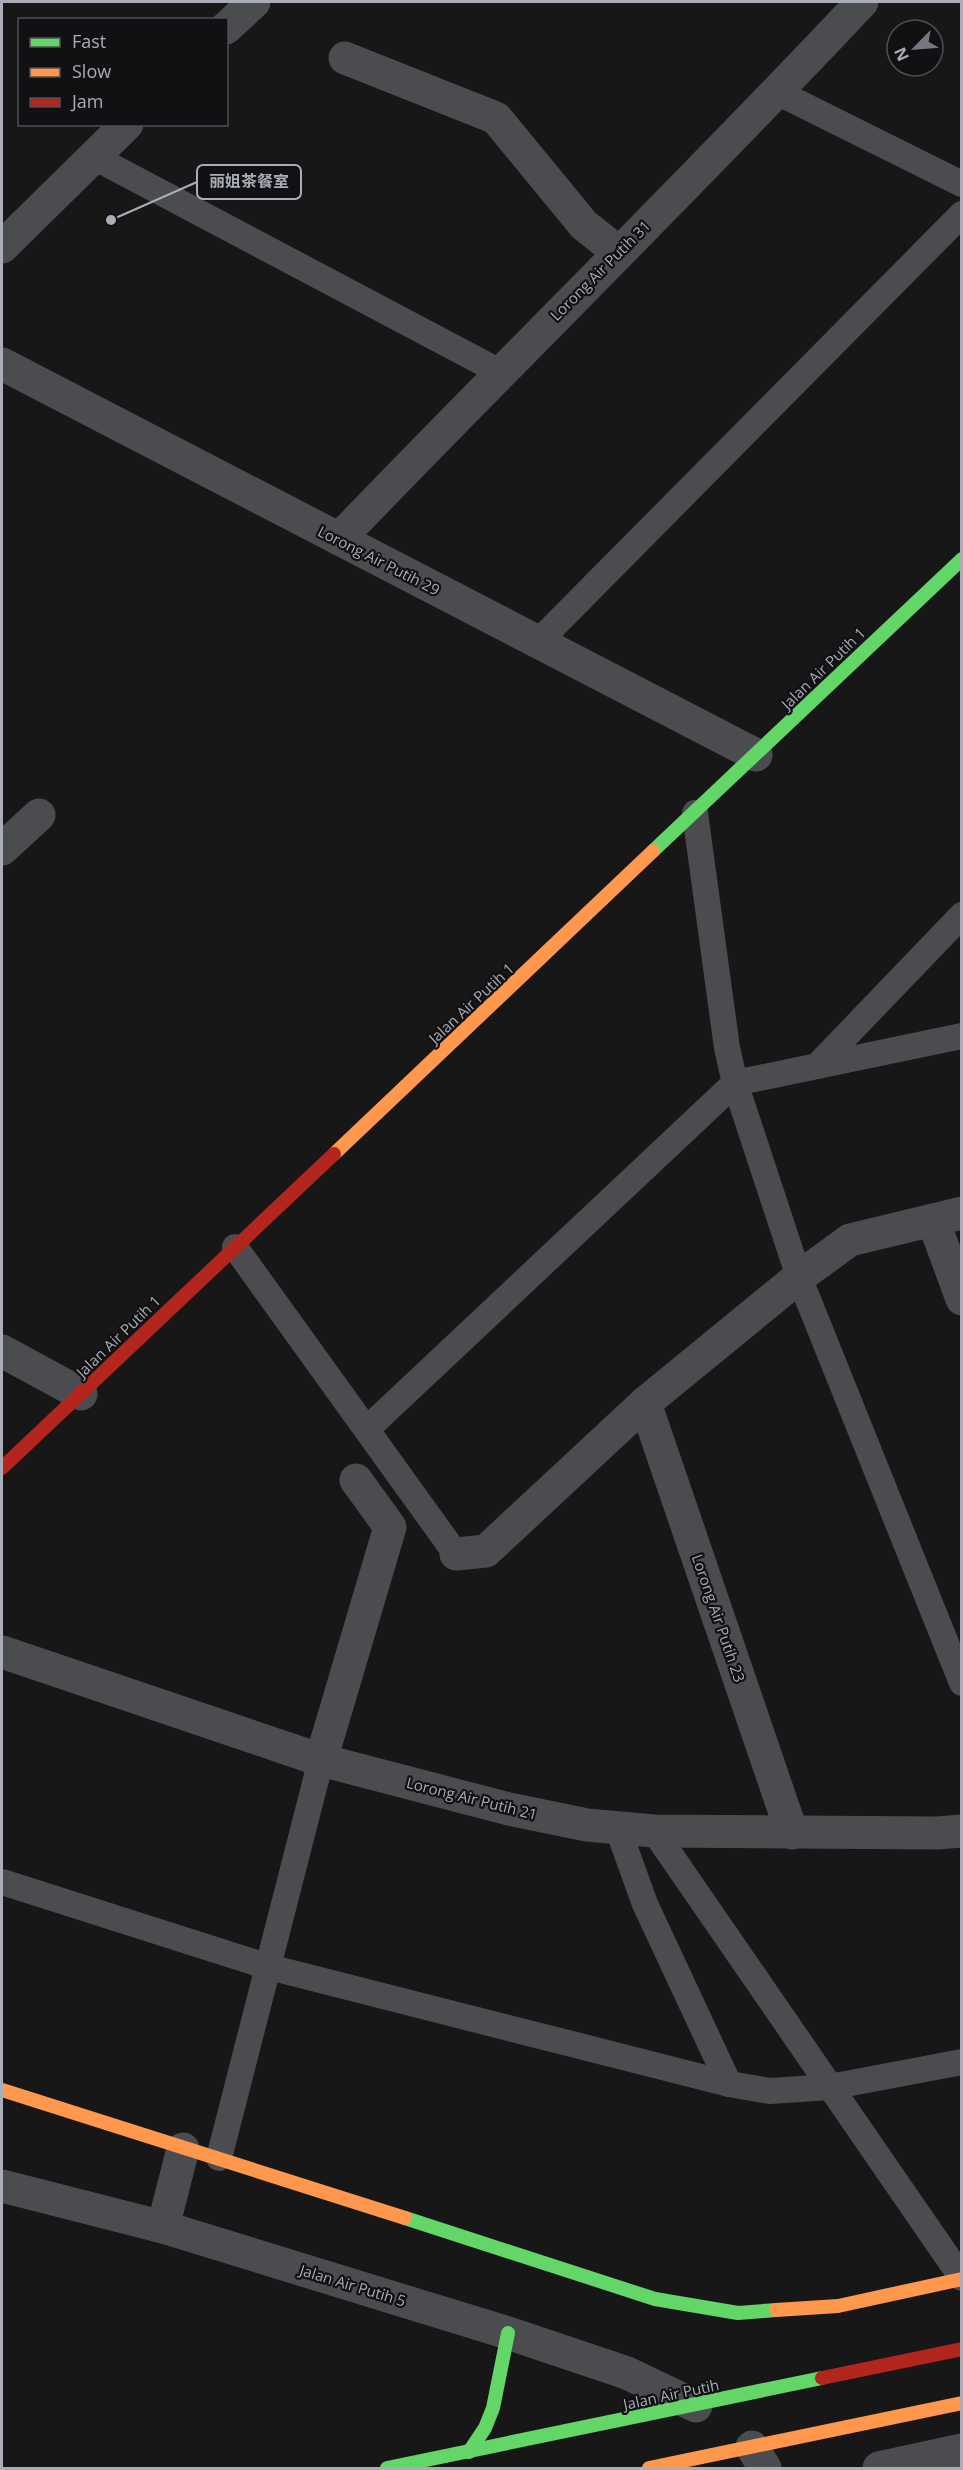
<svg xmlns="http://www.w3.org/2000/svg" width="963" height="2470" font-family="'Open Sans','Noto Sans SC',sans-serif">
<rect width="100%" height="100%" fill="#171717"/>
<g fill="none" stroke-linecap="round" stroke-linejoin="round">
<g stroke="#4b4c50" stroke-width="26">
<polyline points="777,92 962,184"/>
<polyline points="94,157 500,372"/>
<polyline points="538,642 962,214"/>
<polyline points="695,813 727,1048 735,1083 799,1277 962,1683"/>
<polyline points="817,1066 962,915"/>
<polyline points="235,1247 456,1554"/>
<polyline points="367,1429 735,1083 962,1036"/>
<polyline points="618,1829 645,1904 729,2084"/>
<polyline points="654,1831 962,2278"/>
<polyline points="2,1882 269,1967 729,2084 770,2091 830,2087 962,2062"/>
<polyline points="219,2158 321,1760"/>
</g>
<g stroke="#4b4c50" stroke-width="33">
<polyline points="226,28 254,2"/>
<polyline points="345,58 496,118 584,225 618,252"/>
<polyline points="2,247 127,124"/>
<polyline points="2,364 756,755"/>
<path d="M339,539C512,359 691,184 862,2"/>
<polyline points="2,849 39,815"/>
<polyline points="933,1220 962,1299"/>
<polyline points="2,1351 81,1394"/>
<polyline points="645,1403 792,1833"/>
<polyline points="456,1554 486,1551 645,1403 799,1277 850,1240 962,1213"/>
<polyline points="2,1652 321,1760 509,1809 587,1825 654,1831 937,1833 962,1831"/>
<polyline points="321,1760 390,1527 356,1480"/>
<polyline points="2,2186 163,2227 508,2333 627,2373 696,2406"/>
<polyline points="163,2227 183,2149"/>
<polyline points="752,2447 765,2468"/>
<polyline points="879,2468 962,2450"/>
</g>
<g stroke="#63d668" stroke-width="14">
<polyline points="653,851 962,559"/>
<polyline points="405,2218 655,2299 738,2313 776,2310"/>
<polyline points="469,2452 485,2428 493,2408 508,2333"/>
<polyline points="387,2468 822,2378"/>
</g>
<g stroke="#ff974d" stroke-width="14">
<polyline points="334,1154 653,851"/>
<polyline points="2,2090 405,2218"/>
<polyline points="776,2310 838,2306 962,2279"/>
<polyline points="649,2468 962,2403"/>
</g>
<g stroke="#b3261e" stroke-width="14">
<polyline points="2,1468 334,1154"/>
<polyline points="822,2378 962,2349"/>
</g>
</g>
<g text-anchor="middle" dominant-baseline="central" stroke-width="4.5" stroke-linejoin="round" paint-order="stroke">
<g font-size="15" fill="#a8adb8" stroke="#111113">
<text transform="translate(600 270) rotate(-45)">Lorong Air Putih 31</text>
<text transform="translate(379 560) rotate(27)">Lorong Air Putih 29</text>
<text transform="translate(823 668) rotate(-44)">Jalan Air Putih 1</text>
<text transform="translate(471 1003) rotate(-43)">Jalan Air Putih 1</text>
<text transform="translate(118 1336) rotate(-44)">Jalan Air Putih 1</text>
<text transform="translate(719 1618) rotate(71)">Lorong Air Putih 23</text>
<text transform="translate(472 1798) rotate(14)">Lorong Air Putih 21</text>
<text transform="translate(353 2285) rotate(17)">Jalan Air Putih 5</text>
<text transform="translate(671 2394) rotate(-12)">Jalan Air Putih</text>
</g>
</g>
<path fill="none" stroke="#a8adb8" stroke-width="2" d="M111 220L197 182"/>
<circle fill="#a8adb8" stroke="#111113" stroke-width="2" cx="111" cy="220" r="6"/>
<rect fill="#111113" stroke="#a8adb8" stroke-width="2" x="197" y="165" width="104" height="34" rx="6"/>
<g font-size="16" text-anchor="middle" font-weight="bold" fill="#a8adb8">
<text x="249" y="187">丽姐茶餐室</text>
</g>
<rect width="963" height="2470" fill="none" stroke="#a8adb8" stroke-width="6"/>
<rect x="18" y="18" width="210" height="108" fill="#111113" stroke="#4d4f55" stroke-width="1.5"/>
<rect x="30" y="38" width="30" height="9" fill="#63d668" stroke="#4d4f55" stroke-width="1.5"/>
<text x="72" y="48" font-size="18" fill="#a8adb8">Fast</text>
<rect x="30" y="68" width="30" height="9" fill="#ff974d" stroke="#4d4f55" stroke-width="1.5"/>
<text x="72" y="78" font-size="18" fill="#a8adb8">Slow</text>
<rect x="30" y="98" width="30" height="9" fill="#b3261e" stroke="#4d4f55" stroke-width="1.5"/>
<text x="72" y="108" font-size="18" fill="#a8adb8">Jam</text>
<g transform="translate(915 48) rotate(245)"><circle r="28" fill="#111113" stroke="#4d4f55" stroke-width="1.5"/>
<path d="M0-4.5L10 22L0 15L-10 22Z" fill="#757880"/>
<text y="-9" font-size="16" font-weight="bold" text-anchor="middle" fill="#a8adb8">N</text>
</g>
</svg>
